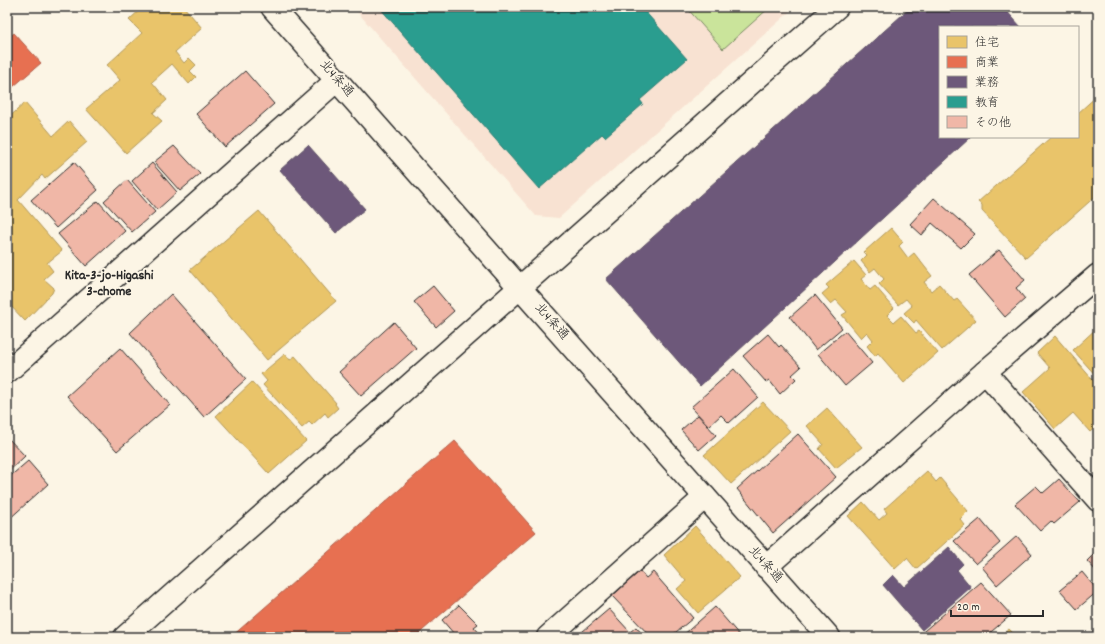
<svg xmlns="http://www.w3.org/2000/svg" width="1105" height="644" font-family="Dekko,'Klee One',sans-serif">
<rect width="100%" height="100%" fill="#fcf5e5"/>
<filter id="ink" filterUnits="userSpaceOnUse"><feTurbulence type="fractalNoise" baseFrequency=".025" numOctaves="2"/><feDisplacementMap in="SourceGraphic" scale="8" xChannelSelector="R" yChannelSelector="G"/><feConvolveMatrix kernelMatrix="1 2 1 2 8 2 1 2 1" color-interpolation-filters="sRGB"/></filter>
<g filter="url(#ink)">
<polygon fill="#f8e2d2" points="353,7 795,7 559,218 536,216"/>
<polygon fill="#cae49b" stroke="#7a8863" points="686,7 770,7 723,49"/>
<g fill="#e9c46a" stroke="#b09657">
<polygon points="143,7 184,7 202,28 175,52 184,63 189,58 196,65 190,71 196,77 189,84 172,64 152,82 167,100 153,113 162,121 126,153 86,109 120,80 107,65 142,33 129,20"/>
<polygon points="1098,95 1098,194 1026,258 982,211 982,205 978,202 1051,137 1078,137 1078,113"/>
<polygon points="25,103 53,136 69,121 87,142 45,179 42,175 18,200 62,251 47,263 53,271 44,279 54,288 52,293 25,321 7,302 7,119"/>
<polygon points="259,211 336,301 267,360 190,270"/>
<polygon points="891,228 903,242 899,246 908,258 914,253 932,276 924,282 931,291 939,284 954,301 957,299 976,320 942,350 916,320 914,323 904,313 912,306 906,299 898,305 879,284 884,279 875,268 870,272 861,261 867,255 864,252"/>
<polygon points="854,261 866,275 861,279 870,290 875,286 894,308 887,315 894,322 901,316 916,333 919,331 938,353 904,383 878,353 875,356 867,346 873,340 867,332 861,338 842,315 847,312 836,300 831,304 822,294 829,288 826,285"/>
<polygon points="1098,327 1098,378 1073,350"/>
<polygon points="1055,336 1098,386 1098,425 1090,432 1073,413 1055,429 1023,392 1050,368 1037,353"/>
<polygon points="285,354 290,360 295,356 336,403 335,404 338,408 328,417 325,413 312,425 309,422 302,428 263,385 267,381 261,374"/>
<polygon points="252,382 306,441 269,474 216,416"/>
<polygon points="763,402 790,431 731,484 704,455"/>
<polygon points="827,408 862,447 836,468 819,449 823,444 807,426"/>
<polygon points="927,471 936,482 940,478 968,511 960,519 965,525 916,569 907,558 895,569 848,516 863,502 879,520 887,513 884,509"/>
<polygon points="695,526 740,577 698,613 677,589 686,581 664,555"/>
<polygon points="1009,629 1017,637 1000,637"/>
</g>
<g fill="#e76f51" stroke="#af5b46">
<polygon points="14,33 41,63 7,92 7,39"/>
<polygon points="455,441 536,532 415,637 231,637"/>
</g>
<g fill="#6d597a" stroke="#594b62">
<polygon points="911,7 1003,7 1021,27 940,27 940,137 971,137 700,386 606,279"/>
<polygon points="308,145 365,209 336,233 280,170"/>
<polygon points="949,547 963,564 957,570 971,587 922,630 883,585 893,575 904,587"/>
</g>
<polygon fill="#2a9d8f" stroke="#2a7b71" points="379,7 641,7 687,59 640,100 643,104 605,137 602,134 539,189"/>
<g fill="#f0b7a7" stroke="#2b2b2b">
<polygon points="245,71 274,104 225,147 196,114"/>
<polygon points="174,146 200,174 180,191 154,162"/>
<polygon points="74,162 98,190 56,228 31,200"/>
<polygon points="152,163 177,192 157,210 132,181"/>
<polygon points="127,180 155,212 132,232 104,201"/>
<polygon points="934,198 975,234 961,248 932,223 922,235 910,224"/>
<polygon points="98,201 125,231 86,266 58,234"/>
<polygon points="999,250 1025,280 1016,288 1025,299 1005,317 969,275"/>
<polygon points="433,286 454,311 436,327 414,302"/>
<polygon points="171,294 246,379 204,417 130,333"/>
<polygon points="815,295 842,328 816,350 790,317"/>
<polygon points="394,322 416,348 361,396 339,372"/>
<polygon points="845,331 872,363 845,386 818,354"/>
<polygon points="768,334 779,347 781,345 801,367 792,375 796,379 780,394 769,380 766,382 743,356"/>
<polygon points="120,348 170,405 117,451 67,396"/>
<polygon points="734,369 758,397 729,423 721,415 709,426 691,407"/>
<polygon points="698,415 716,435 699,450 681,430"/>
<polygon points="798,434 836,477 773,533 737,489"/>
<polygon points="7,437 25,456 7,473"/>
<polygon points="28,461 48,484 7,521 7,479"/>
<polygon points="1059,479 1080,502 1054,524 1051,521 1040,531 1015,504 1036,486 1043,493"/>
<polygon points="980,519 1000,543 976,564 954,541"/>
<polygon points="1017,536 1032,554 997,585 982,567"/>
<polygon points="1098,550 1098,573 1087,561"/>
<polygon points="640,571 646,578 653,572 693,618 670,637 651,637 612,596"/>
<polygon points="1082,572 1098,591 1077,609 1060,590"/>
<polygon points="981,582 1011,615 985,637 917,637"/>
<polygon points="459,605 478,624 474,627 483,637 460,637 457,634 455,635 442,620"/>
<polygon points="715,607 741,637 681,637"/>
<polygon points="609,609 630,632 636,627 645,637 576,637"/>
</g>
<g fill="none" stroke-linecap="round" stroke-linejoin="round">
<g stroke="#2b2b2b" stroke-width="25">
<g id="minor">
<polyline points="520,288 829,637"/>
<polyline points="7,372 337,80"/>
<polyline points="985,372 1098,500"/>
<polyline points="766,567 985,372 1098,275"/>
<polyline points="125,637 837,7"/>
<polyline points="548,637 705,497"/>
</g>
</g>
<g stroke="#2b2b2b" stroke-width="25">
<polyline id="tertiary" points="272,7 520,288"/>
</g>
<use href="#minor" stroke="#fcf5e5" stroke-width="22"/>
<use href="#tertiary" stroke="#fcf5e5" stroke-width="22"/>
</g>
</g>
<g text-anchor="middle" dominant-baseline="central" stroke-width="4" stroke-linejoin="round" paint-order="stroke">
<g font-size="13" fill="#2b2b2b" stroke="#fcf5e5">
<text transform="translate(336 79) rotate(49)">北4条通</text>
<text transform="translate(551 322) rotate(49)">北4条通</text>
<text transform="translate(765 565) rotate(48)">北4条通</text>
</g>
<g font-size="14" font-weight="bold" fill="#2b2b2b" stroke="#fcf5e5">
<text x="109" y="276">Kita-3-jo-Higashi<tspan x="109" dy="16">3-chome</tspan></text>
</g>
</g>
<rect width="1105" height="644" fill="none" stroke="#fcf5e5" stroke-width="24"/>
<rect x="12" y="12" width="1081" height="620" fill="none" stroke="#2b2b2b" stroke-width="1.5" filter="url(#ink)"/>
<rect x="939" y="26" width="140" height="112" fill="#fcf5e5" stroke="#a8a49b"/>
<rect x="947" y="36" width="20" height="12" fill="#e9c46a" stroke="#a8a49b"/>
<text x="975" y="46" font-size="12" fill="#2b2b2b">住宅</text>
<rect x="947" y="56" width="20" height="12" fill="#e76f51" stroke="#a8a49b"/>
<text x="975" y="66" font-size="12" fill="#2b2b2b">商業</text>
<rect x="947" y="76" width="20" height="12" fill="#6d597a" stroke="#a8a49b"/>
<text x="975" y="86" font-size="12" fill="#2b2b2b">業務</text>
<rect x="947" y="96" width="20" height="12" fill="#2a9d8f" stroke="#a8a49b"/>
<text x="975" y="106" font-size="12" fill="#2b2b2b">教育</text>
<rect x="947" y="116" width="20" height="12" fill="#f0b7a7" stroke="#a8a49b"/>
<text x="975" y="126" font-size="12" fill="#2b2b2b">その他</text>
<path d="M951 610v6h92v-6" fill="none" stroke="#2b2b2b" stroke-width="2"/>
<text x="957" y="610" font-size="12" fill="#2b2b2b" stroke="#fcf5e5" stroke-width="3" paint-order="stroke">20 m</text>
</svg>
